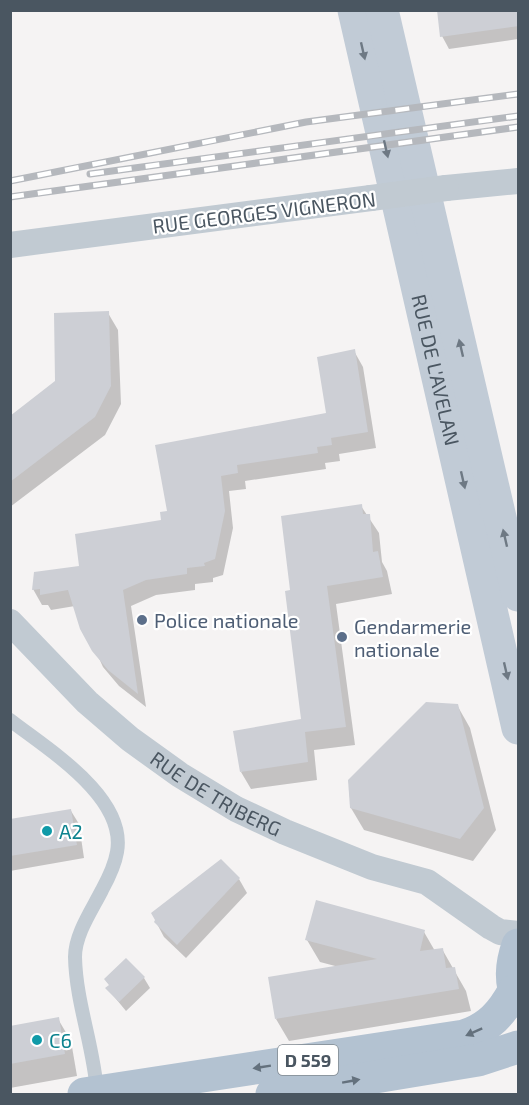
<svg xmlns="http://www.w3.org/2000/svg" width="529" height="1105" font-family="'Exo 2',sans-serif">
<rect width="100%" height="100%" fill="#f5f3f3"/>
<g fill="#0003">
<polygon points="518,10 518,39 449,49 442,36"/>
<polygon points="108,313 118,330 121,404 105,435 10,507 10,418 57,382"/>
<polygon points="354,351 363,367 376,448 339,454 340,461 325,463 326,469 245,481 246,489 229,491 233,528 223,575 213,578 213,582 195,584 195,590 156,595 131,606 146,707 119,686 103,667 75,606 51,610 48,605 42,605 33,589 81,567 163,522 169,512 157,446 328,414"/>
<polygon points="361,506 379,533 382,562 387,571 392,594 336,604 355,745 314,750 317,780 251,789 241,772 303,720 291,591"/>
<polygon points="457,705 470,728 496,830 473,861 364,830 351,808"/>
<polygon points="71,811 79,824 84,858 10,871 10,821"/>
<polygon points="239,879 247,893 186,958 164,937 156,922"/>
<polygon points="424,932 435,951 442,949 466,991 471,1011 289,1041 276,1019 339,967 320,962 307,940"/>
<polygon points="144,978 150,988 126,1011 107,988 110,986 105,979"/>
<polygon points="58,1019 71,1041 77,1076 10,1088 10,1027"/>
</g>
<g fill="#cdcfd5">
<polygon points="437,10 519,10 519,26 440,37"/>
<polygon points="109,311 111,386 95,417 10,482 10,416 55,381 54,313"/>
<polygon points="355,349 368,432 331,438 332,445 317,447 318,453 237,465 238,473 221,476 225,511 215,559 204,563 205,566 187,568 187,574 146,580 123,590 138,694 108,670 92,651 80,629 68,590 40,595 40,589 32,590 34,572 79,566 75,534 161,520 160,512 167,511 155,445 326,413 317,357"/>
<polygon points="362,504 363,514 370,514 373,552 378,551 383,577 327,586 346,727 305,732 308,762 240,772 233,731 301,719 285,591 290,590 281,516"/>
<polygon points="426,702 458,704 484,808 460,839 350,808 348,780"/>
<polygon points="71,809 77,845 10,856 10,819"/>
<polygon points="221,859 240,878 177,945 154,922 155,920 151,913"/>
<polygon points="316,900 425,930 420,951 443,948 446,968 455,967 459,989 275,1019 268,977 377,959 305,940"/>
<polygon points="126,958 145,977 119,1002 105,988 109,985 104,979"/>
<polygon points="59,1017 65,1054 10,1064 10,1026"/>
</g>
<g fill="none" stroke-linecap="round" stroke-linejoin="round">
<path stroke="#c1cad2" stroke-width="14" d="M10,720C47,749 127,797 117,852C115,864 108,879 102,890C92,910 75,934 75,957C76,1003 94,1047 97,1092"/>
<g stroke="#c1cad2" stroke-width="26">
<polyline points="446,188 518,181"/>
<polyline points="10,245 371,198"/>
<path id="s1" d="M10,622L87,702L130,739L180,775L236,809L285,832L372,867L427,882L491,927L500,932L518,934"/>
</g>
<g stroke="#c1cbd6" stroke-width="33">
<path id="s2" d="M354,10L518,728"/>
<polyline points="382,10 518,595"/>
</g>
<g stroke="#b3c2d1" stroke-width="33">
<path d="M518,945C511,965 510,982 518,1001"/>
<path d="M84,1094L464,1036C489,1028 502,1013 514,991"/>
<polyline points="272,1094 478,1060 518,1047"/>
</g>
<g stroke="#b5b8bd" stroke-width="7">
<g id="rail">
<polyline points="90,174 518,116"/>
<polyline points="10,181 306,122 518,94"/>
<polyline points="10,197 518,127"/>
</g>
</g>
<use href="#rail" stroke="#fff" stroke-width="4.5" stroke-dasharray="14" stroke-linecap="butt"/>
<polyline stroke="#c1cad2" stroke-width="26" points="371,198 446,188"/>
</g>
<defs><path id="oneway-solid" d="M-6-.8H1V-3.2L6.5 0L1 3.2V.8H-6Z" transform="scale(1.5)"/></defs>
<g fill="#6e7984">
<use href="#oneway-solid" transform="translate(363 51) rotate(77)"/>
<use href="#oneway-solid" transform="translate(386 149) rotate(77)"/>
<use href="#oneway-solid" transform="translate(461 348) rotate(-103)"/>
<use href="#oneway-solid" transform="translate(463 480) rotate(77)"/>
<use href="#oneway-solid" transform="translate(505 538) rotate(-103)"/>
<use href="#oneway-solid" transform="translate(506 671) rotate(77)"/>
</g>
<g fill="#64717d">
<use href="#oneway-solid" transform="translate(474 1032) rotate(156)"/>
<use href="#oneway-solid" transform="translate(262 1067) rotate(171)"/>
<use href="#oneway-solid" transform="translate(351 1081) rotate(-10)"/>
</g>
<g fill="#5c6f8a" stroke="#fff" stroke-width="2">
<circle cx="142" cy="620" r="6"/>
<circle cx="342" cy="637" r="6"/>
</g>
<g fill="#0f9aa8" stroke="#fff" stroke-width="2">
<circle cx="47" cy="831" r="6"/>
<circle cx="37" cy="1040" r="6"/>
</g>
<g text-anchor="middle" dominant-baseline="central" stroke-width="4.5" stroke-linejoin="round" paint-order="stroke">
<rect fill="#fff" stroke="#808990" stroke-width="1.5" x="278" y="1045" width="60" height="30" rx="4.5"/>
<g font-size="18" font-weight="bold" fill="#4a5661">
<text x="308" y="1060">D 559</text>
</g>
<g font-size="20" fill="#4a5661" stroke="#fff">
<text transform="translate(264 212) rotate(-7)">RUE GEORGES VIGNERON</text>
<text stroke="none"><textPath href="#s2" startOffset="369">RUE DE L'AVELAN</textPath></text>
<text stroke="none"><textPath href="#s1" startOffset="270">RUE DE TRIBERG</textPath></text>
</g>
<g font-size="20" fill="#4e5e75" stroke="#fff" text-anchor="start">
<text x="154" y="620">Police nationale</text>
<text x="354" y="626">Gendarmerie<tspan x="354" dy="23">nationale</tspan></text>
</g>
<g font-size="20" fill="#0d838f" stroke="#fff" text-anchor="start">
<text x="59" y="831">A2</text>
<text x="49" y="1040">C6</text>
</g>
</g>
<rect width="529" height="1105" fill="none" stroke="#4a5661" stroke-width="24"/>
</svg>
